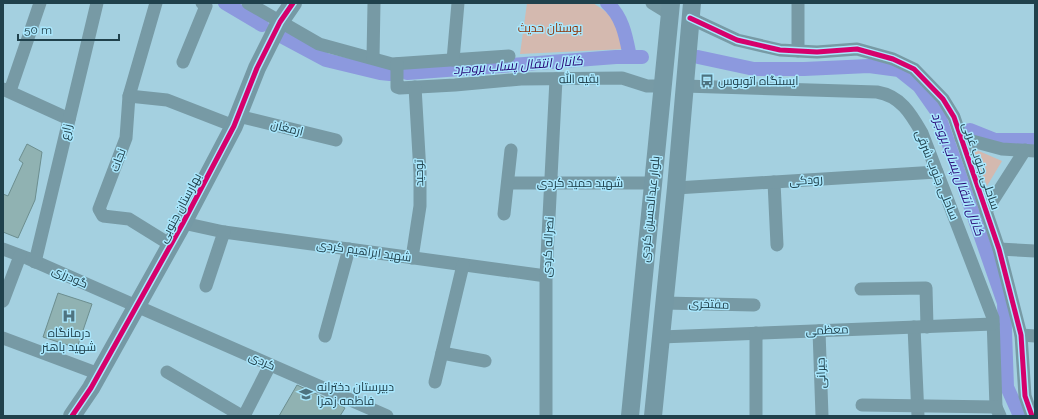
<svg xmlns="http://www.w3.org/2000/svg" width="1038" height="419" font-family="Raleway,Cairo,sans-serif">
<rect width="100%" height="100%" fill="#a4d0e0"/>
<g fill="#d4b9af">
<polygon points="527,3 593,3 605,11 618,25 625,49 520,54"/>
<polygon points="972,148 1002,161 987,186"/>
</g>
<g fill="none" stroke-linecap="round" stroke-linejoin="round">
<g stroke="#8c99de" stroke-width="14">
<polyline points="225,3 262,25"/>
<path d="M607,3C623,17 626,37 630,57"/>
<polyline points="283,37 326,60 380,73 390,74"/>
<polyline points="698,57 754,69 804,69 869,66 899,70 919,86 938,113 1004,303 1007,387 1020,416"/>
<polyline points="407,73 616,57 642,57"/>
<polyline points="970,130 995,140 1035,140"/>
</g>
</g>
<g fill="#90b2b2" stroke="#6c8e8f">
<polygon points="27,144 42,152 35,200 18,238 3,232 3,194 8,196 23,163 19,160"/>
<polygon points="58,293 92,304 77,348 43,337"/>
<polygon points="297,385 332,401 345,408 340,416 279,416"/>
</g>
<g fill="none" stroke-linecap="round" stroke-linejoin="round">
<g stroke="#779aa5" stroke-width="13">
<polyline points="156,3 129,96 126,138 99,209 103,216 129,219 171,245"/>
<polyline points="248,3 319,44 392,64 509,56"/>
<polyline points="652,3 670,14"/>
<polyline points="798,3 798,51"/>
<polyline points="690,18 737,40 780,50 817,52 857,49 893,59 914,69 943,99 954,117 999,249 1021,335 1025,396 1032,416"/>
<polyline points="373,58 374,3"/>
<polyline points="453,60 458,3"/>
<polyline points="183,62 206,6 202,3"/>
<polyline points="397,64 397,87 400,88 455,85 521,79 622,78 647,86 663,86"/>
<path d="M684,86L877,92C901,96 911,114 922,133L993,318L996,407L1000,416"/>
<polyline points="3,89 69,119"/>
<polyline points="10,91 40,3"/>
<polyline points="129,96 167,100 234,126"/>
<polyline points="238,116 336,140"/>
<polyline points="961,138 1002,149 1035,151"/>
<polyline points="774,182 777,245"/>
<polyline points="508,183 652,183"/>
<polyline points="676,188 937,172"/>
<polyline points="986,211 1025,150"/>
<polyline points="504,214 511,150"/>
<polyline points="183,223 224,232 546,276"/>
<polyline points="3,249 27,258 387,416"/>
<polyline points="999,249 1035,251"/>
<polyline points="412,258 420,206 420,173 415,87"/>
<polyline points="35,262 97,3"/>
<polyline points="206,286 224,232"/>
<polyline points="861,289 926,288 927,327"/>
<polyline points="3,301 20,256"/>
<polyline points="664,303 754,305"/>
<polyline points="914,327 918,416"/>
<polyline points="819,331 822,416"/>
<polyline points="1021,335 1035,336"/>
<polyline points="325,336 349,249"/>
<polyline points="661,337 993,324"/>
<polyline points="3,338 99,374"/>
<polyline points="442,353 485,361"/>
<polyline points="167,372 242,416"/>
<polyline points="435,382 463,265"/>
<polyline points="862,405 996,407"/>
<polyline points="244,416 270,365"/>
<polyline points="546,416 546,276 556,79"/>
<polyline points="756,416 756,333"/>
</g>
<g stroke="#7599a5" stroke-width="18">
<polyline points="72,416 91,388 183,223 234,126 257,68 280,22 293,3"/>
<polyline points="630,416 671,3"/>
<polyline points="653,416 676,188 692,3"/>
</g>
<g stroke="#a9e7fd" stroke-width="8">
<g id="cycleway">
<polyline points="690,18 737,40 780,50 817,52 857,49 893,59 914,69 943,99 954,117 999,249 1021,335 1025,396 1032,416"/>
<polyline points="72,416 91,388 183,223 234,126 257,68 280,22 293,3"/>
</g>
</g>
<use href="#cycleway" stroke="#d6006c" stroke-width="5"/>
</g>
<defs>
<g id="bus-bare" transform="scale(1.08)"><path d="M-5-6H5V4H4V6H2V4H-2V6H-4V4H-5ZM-3.5-4V0h7V-4ZM-3.5 1.2v1.5H-2V1.2ZM2 1.2v1.5H3.5V1.2Z" fill="#4e7380" stroke="#a9e7fd" stroke-width="2.5" paint-order="stroke"/></g>
<g id="hospital-bare" transform="scale(1.08)"><path d="M-5-5h3v3.5h4V-5h3V5h-3V1.5h-4V5h-3Z" fill="#4e7380" stroke="#a9e7fd" stroke-width="2.5" paint-order="stroke"/></g>
<g id="school-bare" transform="scale(1.08)"><path d="M0-5L7-2L0 1L-7-2ZM-4 1L0 2.5L4 1V4Q0 6-4 4Z" fill="#4e7380" stroke="#a9e7fd" stroke-width="2.5" paint-order="stroke"/></g>
</defs>
<g fill-rule="evenodd">
<use href="#bus-bare" x="707" y="81"/>
<use href="#hospital-bare" x="69" y="316"/>
<use href="#school-bare" x="306" y="394"/>
</g>
<g text-anchor="middle" dominant-baseline="central" stroke-width="3" stroke-linejoin="round" paint-order="stroke">
<g font-size="12" fill="#8f3509" stroke="#a9e7fd">
<text x="550" y="28">بوستان حدیث</text>
</g>
<g font-size="12" fill="#20414c" stroke="#a9e7fd">
<text transform="translate(579 79) rotate(-1)">بقیه الله</text>
<text transform="translate(287 128) rotate(14)">ارمغان</text>
<text transform="translate(66 132) rotate(-77)">زارع</text>
<text transform="translate(118 160) rotate(-70)">نجات</text>
<text transform="translate(981 166) rotate(71)">ساحلی جنوب غربی</text>
<text transform="translate(419 173) rotate(-91)">توحید</text>
<text transform="translate(937 175) rotate(68)">ساحلی جنوب شرقی</text>
<text transform="translate(806 180) rotate(-4)">رودکی</text>
<text x="580" y="183">شهید حمید کردی</text>
<text transform="translate(180 208) rotate(-62)">بهارستان جنوبی</text>
<text transform="translate(650 209) rotate(-84)">بلوار عبدالحسین کردی</text>
<text transform="translate(548 247) rotate(-87)">نصراله کردی</text>
<text transform="translate(364 251) rotate(8)">شهید ابراهیم کردی</text>
<text transform="translate(70 277) rotate(24)">گودرزی</text>
<text transform="translate(709 304) rotate(2)">مفتخری</text>
<text transform="translate(827 330) rotate(-2)">معظمی</text>
<text transform="translate(262 361) rotate(24)">کردی</text>
<text transform="translate(821 373) rotate(-92)">جیرانی</text>
</g>
<g font-size="12" fill="#20414c" stroke="#a9e7fd" text-anchor="start">
<text x="718" y="81">ایستگاه اتوبوس</text>
<text x="69" y="333" text-anchor="middle">درمانگاه<tspan x="69" dy="14">شهید باهنر</tspan></text>
<text x="317" y="387">دبیرستان دخترانه<tspan x="317" dy="14">فاطمه زهرا</tspan></text>
</g>
<g font-size="13" font-style="italic" fill="#260476" stroke="#a9e7fd">
<text transform="translate(518 65) rotate(-4)">کانال انتقال پساب بروجرد</text>
<text transform="translate(958 174) rotate(70)">کانال انتقال پساب بروجرد</text>
</g>
</g>
<rect width="1038" height="419" fill="none" stroke="#20414c" stroke-width="8"/>
<path d="M18 34v6h101v-6" fill="none" stroke="#20414c" stroke-width="2"/>
<text x="24" y="34" font-size="12" fill="#20414c" stroke="#a9e7fd" stroke-width="3" paint-order="stroke">50 m</text>
</svg>
